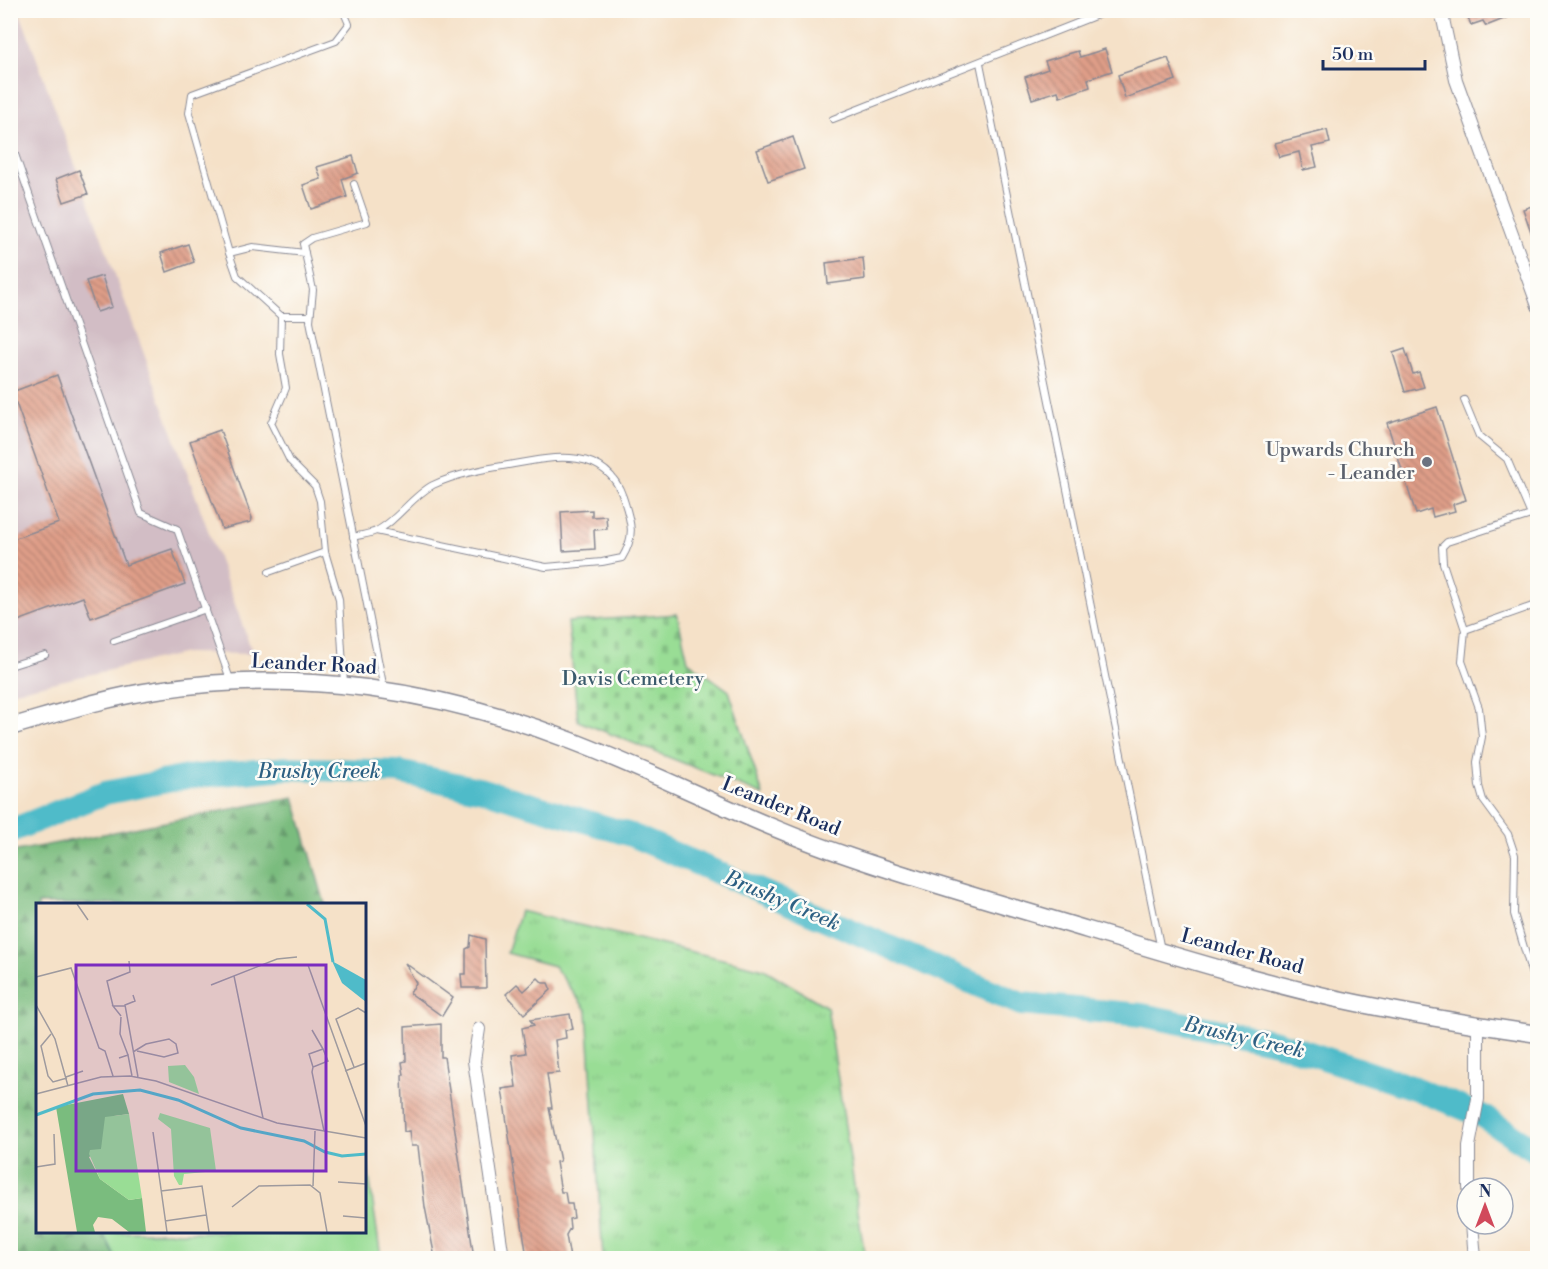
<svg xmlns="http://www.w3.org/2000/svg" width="1548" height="1269" font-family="'Libre Bodoni',serif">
<defs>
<pattern id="grass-tufts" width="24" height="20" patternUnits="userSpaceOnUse" patternTransform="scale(1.5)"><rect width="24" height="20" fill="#99dd95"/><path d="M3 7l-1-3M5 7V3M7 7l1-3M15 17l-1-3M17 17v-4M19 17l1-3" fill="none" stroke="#83be83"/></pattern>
<pattern id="forest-firs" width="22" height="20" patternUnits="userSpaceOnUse" patternTransform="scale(1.5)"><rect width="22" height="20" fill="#7abc7e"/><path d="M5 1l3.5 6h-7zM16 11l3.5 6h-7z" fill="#63996a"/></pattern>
<pattern id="cemetery-stones" width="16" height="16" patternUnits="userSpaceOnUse" patternTransform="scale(1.5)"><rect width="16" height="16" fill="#99dd95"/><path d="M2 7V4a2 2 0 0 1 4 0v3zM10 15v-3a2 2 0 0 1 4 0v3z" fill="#83be83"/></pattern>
<pattern id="building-back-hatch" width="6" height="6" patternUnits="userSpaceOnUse" patternTransform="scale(1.5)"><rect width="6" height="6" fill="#df9e88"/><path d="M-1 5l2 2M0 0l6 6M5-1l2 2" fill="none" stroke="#b48172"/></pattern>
</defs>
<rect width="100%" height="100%" fill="#fdfcf7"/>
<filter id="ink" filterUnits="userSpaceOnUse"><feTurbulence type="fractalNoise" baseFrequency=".0167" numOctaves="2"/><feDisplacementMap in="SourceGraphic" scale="12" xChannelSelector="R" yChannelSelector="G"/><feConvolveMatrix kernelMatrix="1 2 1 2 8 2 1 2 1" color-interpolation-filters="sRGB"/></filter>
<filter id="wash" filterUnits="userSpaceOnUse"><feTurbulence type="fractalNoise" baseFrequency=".008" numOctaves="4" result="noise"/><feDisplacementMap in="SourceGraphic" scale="24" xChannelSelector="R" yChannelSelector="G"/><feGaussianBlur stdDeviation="1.35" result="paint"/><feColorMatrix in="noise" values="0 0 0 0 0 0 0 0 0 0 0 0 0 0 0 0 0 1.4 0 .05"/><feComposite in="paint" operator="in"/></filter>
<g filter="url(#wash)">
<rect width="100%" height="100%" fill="#f5e1c8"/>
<polygon fill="#d2bdc5" points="19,10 253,654 186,653 11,692 10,11"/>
<polygon fill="url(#grass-tufts)" stroke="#5a867a" stroke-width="1.5" points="520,911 764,969 827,1007 865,1258 603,1258 587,1011 554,966 507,953"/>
<polygon fill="url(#forest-firs)" stroke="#4a766e" stroke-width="1.5" points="294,797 325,904 38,904 38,1232 103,1232 116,1258 11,1258 11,852"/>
<polygon fill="url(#cemetery-stones)" stroke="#5a867a" stroke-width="1.5" points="677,614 688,661 729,691 763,795 578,721 568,622"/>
<polygon fill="#99dd95" stroke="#5a867a" stroke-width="1.5" points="365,1149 381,1258 116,1258 103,1232 364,1232"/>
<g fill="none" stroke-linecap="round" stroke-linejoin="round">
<polyline stroke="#4fbbc9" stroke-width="24" points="10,831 105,793 187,777 288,768 398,772 483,790 631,835 1021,1004 1142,1015 1276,1042 1414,1088 1482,1116 1538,1152"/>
</g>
<g id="blocks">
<g fill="url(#building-back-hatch)">
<polygon points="1465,10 1524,10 1524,11 1486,26 1483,21 1471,25"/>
<polygon points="1105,49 1112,71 1088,79 1090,87 1060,97 1058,91 1032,99 1025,77 1048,69 1045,61 1078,51 1080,57"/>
<polygon points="1168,58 1176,80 1125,98 1118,75"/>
<polygon points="1327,130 1330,143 1312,147 1317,167 1303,170 1299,152 1279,157 1275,143"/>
<polygon points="793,137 804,169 768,181 757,150"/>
<polygon points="353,156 358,173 342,179 347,197 311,209 303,185 321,179 317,167"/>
<polygon points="79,170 88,194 64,202 56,179"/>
<polygon points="1538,204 1538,246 1536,246 1523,209"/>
<polygon points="188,244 194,262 167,272 161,253"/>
<polygon points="863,258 865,279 828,284 826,263"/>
<polygon points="102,276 112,307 97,312 86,281"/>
<polygon points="1405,349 1413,374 1419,372 1424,387 1405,392 1393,353"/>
<polygon points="57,375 126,565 172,549 185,584 91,618 83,597 10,624 10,540 59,523 12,392"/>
<polygon points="1437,407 1466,500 1453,504 1455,511 1433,517 1431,509 1416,514 1387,423"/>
<polygon points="220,430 252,518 251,522 222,529 190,441"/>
<polygon points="592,510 592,517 606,516 607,529 594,530 595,549 563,551 561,512"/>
<polygon points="471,935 485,939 486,988 462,988 461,974 466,974 466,949 470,947"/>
<polygon points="405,963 453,998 442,1016 410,993 416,983"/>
<polygon points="538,978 543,983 548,983 551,990 524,1014 506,994 517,984 524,991"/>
<polygon points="570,1014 573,1029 565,1030 566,1038 555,1040 559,1073 547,1074 552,1108 549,1108 560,1161 556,1162 561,1192 565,1192 567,1204 572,1204 574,1218 569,1219 570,1228 566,1235 570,1258 527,1258 502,1089 516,1087 512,1055 526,1053 522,1028 534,1025 530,1020"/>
<polygon points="441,1024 441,1057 444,1057 474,1258 435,1258 425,1207 418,1146 411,1146 409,1131 404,1132 402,1075 404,1075 402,1062 406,1061 405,1027"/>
</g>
</g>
</g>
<g filter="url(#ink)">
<use href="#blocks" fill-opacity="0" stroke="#888893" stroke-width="1.5"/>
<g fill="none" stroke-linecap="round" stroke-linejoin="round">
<g stroke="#888893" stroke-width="8">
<g id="lane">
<polyline points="980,63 1161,950"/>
<polyline points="833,119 1110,10"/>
<polyline points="10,140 141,513 177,529 231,682"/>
<polyline points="354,184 367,222 312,238 303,244 313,290 310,321 384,689"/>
<polyline points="229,253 189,113 192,94 336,41 349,24 343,10"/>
<polyline points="305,253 253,247 229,253 237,276 281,316 310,316"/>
<polyline points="281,316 280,354 286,388 271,423 290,461 315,486 320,501 325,552"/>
<polyline points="1464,400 1479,436 1507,459 1531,515"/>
<path d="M353,537C360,535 370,534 376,531C397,521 412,496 433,485C456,474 484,469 508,465C551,457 605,445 623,497C631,522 636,535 622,558L602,562L546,567L376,531"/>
<polyline points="269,572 325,552 339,599 344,684"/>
<polyline points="1465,630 1538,604"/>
<polyline points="114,641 206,609"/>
<polyline points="10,666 45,655"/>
<polyline points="1537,1034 1536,988 1514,914 1515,855 1508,834 1483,800 1479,786 1477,762 1482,737 1479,708 1462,661 1465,630 1443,563 1442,547 1447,542 1531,515 1538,521"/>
</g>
</g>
<g stroke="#888893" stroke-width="14">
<g id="street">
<polyline points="1441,10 1456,80 1538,306"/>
<polyline points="479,1029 474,1061 503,1258"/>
<polyline points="1469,1188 1469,1146 1478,1099 1478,1025"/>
<polyline points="1472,1224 1475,1258"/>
</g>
</g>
<g stroke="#888893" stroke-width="19">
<path id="secondary" d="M10,727C59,713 107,697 157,690C298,668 440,690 572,741C666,777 755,825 851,857C929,884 1009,906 1088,930C1169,954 1250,979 1333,998C1401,1013 1469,1024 1538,1034"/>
</g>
<use href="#lane" stroke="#fff" stroke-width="6"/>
<use href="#street" stroke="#fff" stroke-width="12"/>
<use href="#secondary" stroke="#fff" stroke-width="16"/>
</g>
</g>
<circle fill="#6b7280" stroke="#fdfcf7" stroke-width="2" cx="1427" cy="462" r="6"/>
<g text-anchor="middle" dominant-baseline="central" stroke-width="5" stroke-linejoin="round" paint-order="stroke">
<g font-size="20" fill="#5b616d" stroke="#fdfcf7" text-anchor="end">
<text x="1415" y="450">Upwards Church<tspan x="1415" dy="23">- Leander</tspan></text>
</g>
<g font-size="20" fill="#1b2f5e" stroke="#fdfcf7">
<text transform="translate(314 665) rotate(3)">Leander Road</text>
<text transform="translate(781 807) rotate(22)">Leander Road</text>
<text transform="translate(1242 952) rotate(15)">Leander Road</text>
</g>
<g font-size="20" fill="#3a5a6c" stroke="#fdfcf7">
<text x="633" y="679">Davis Cemetery</text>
</g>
<g font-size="21" font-style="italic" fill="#2d6083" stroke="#fdfcf7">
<text x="319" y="772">Brushy Creek</text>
<text transform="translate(782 901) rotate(23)">Brushy Creek</text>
<text transform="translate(1244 1038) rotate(13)">Brushy Creek</text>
</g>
</g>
<g transform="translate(36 903)">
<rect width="330" height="330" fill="#f5e1c8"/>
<path d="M124,210L174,225L180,268L148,271L146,282H143L138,273L135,226L122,216Z" fill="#99dd95"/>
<path d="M87,191L93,211L78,213L65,247L53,254L64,276L93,297L106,295L110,329H93L76,316L62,314L57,322L59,329H41L20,204Z" fill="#7abc7e"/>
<path d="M149,162L158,174L163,191L133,179L132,163Z" fill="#99dd95"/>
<path d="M93,211L106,295L93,297L64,276L53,251L54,247L65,246L69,214Z" fill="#99dd95"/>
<path d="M296,58L330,77V99L306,80Z" fill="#4fbbc9"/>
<path fill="none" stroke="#4fbbc9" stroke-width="3" d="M271,1L289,16L297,59M0,212L57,191L104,187L142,197L205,225L268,238L289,249L306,253L330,251"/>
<path fill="none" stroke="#9e9a9e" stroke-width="1.5" d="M41,1L52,17M272,62L330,223M198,73L227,215M0,74L35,65L63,145L69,148L77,173M175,82L241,56L261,54M97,92L99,98L89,102L102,174M0,102L19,136L32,183M77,103L71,78L94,69L93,58M85,113L77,103H89M85,114L84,131L92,152M276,127L287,146M15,131L5,143L12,173L17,179L31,175M97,149L110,141L133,136L140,141L142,150L128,154L101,148M83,155L92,152L96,173M277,164L273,151L287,146L292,158L277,164L276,169L288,228M318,164L300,116L322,105L330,110M309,168L330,160M30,174L47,168M0,191L65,174L94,173L120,178L241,220L330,235M117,229L131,329M0,264L19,261L18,231M302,279L330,281M277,283L279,228M125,288L166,283L173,329M196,304L223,283L274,282L284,290L291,329M307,313L330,315M129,318L170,312"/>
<path fill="#7b2cbf" fill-opacity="0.15" stroke="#7b2cbf" stroke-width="3" d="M40,62H290V268H40Z"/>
<rect width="330" height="330" fill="none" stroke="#1b2f5e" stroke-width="3"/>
</g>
<rect width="1548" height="1269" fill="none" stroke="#fdfcf7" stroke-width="36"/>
<g transform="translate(1485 1206)"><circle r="28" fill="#fdfcf7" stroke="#a3aaba" stroke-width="1.5"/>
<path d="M0-4.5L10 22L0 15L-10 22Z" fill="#d1495b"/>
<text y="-9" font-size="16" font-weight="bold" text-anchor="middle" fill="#1b2f5e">N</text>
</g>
<path d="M1323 60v9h102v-9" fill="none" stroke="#1b2f5e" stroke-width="3"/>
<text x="1332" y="60" font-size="18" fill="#1b2f5e" stroke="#fdfcf7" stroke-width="4.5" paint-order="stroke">50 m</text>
</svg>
